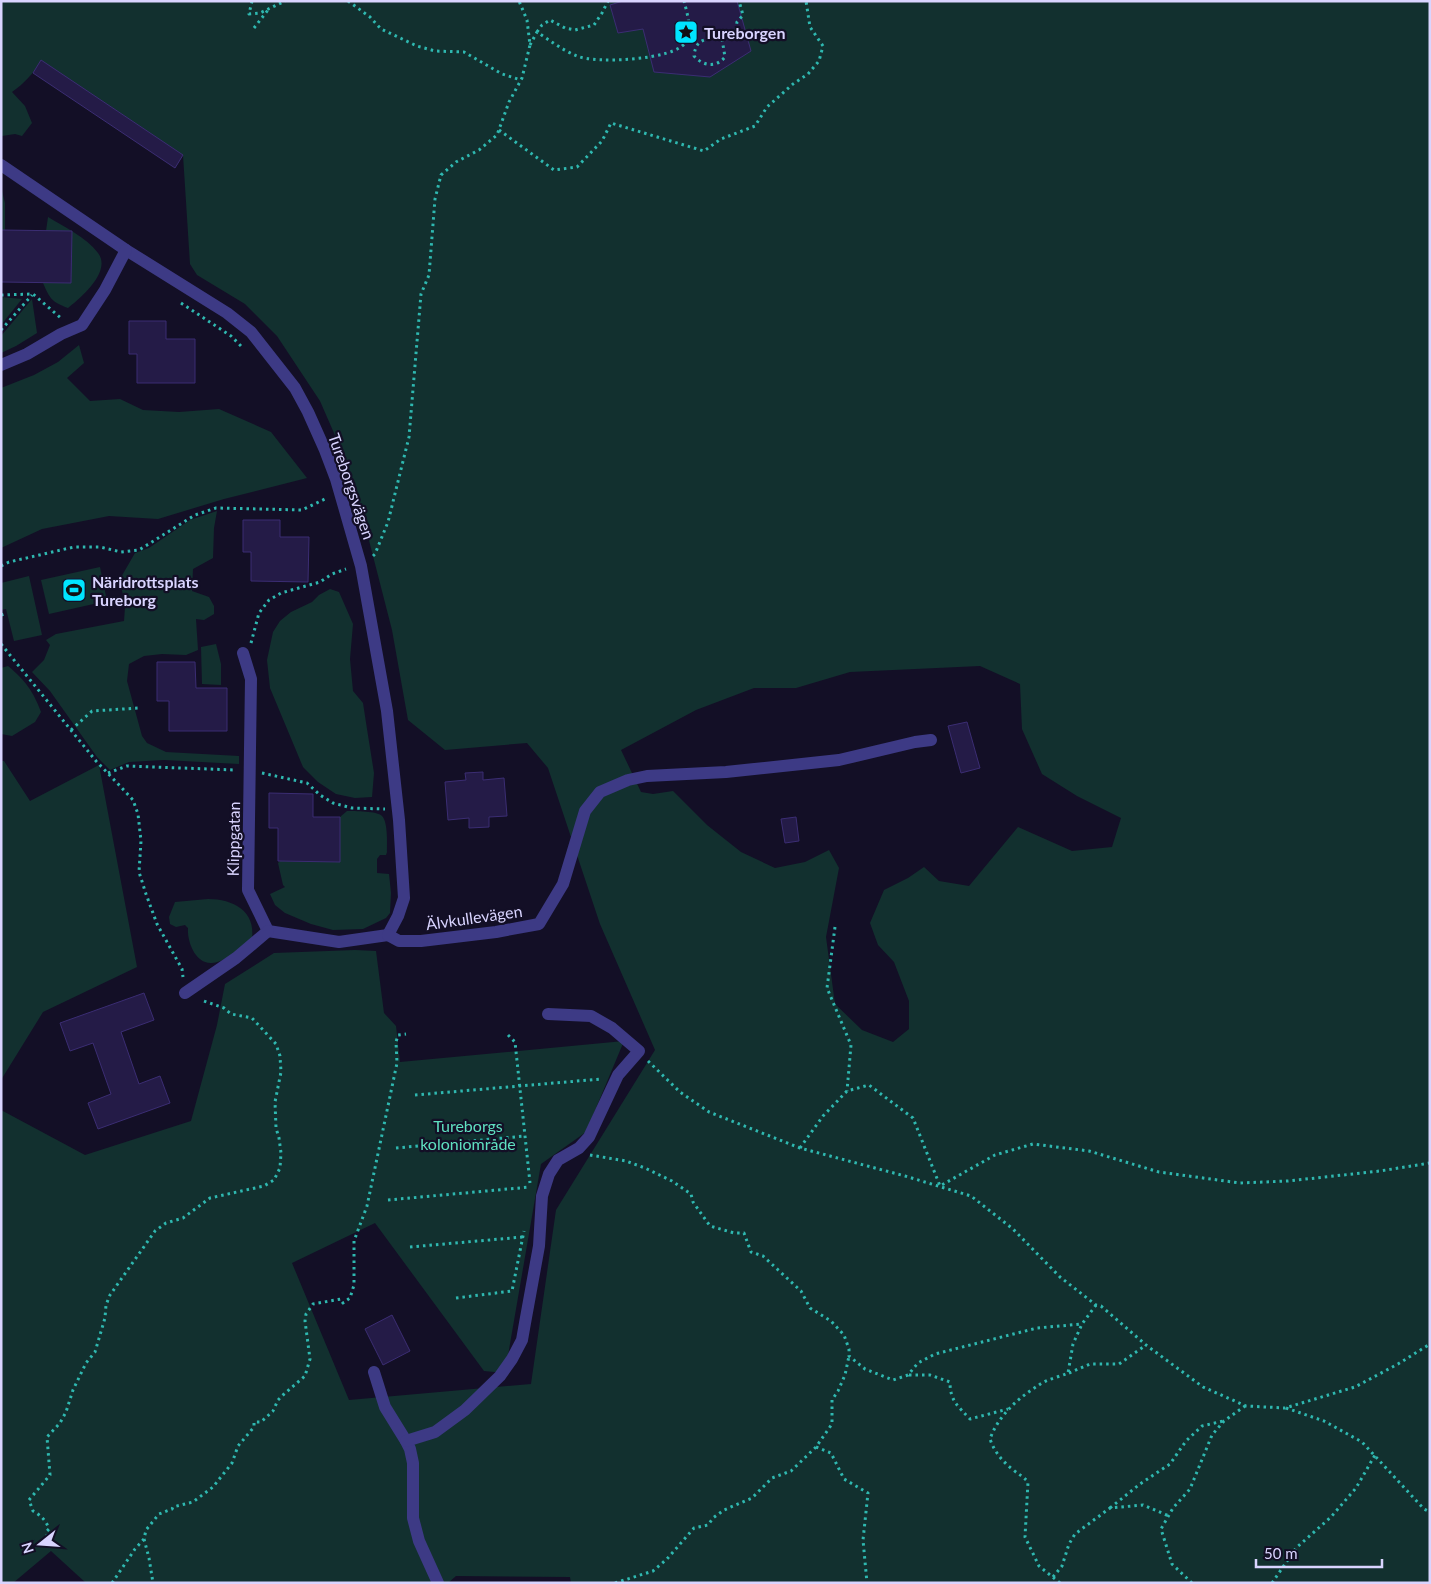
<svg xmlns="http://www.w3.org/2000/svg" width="1431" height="1584" font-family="Lato,sans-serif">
<rect width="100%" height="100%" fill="#130f26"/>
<g fill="#12302f" fill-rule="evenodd">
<path d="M1,1H1430V1583H571L570,1577L456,1576L448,1583H86L51,1551L13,1583H1V1110L85,1155L191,1121L217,1025L225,984L274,953L355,950L376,951L384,1013L396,1026L400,1062L624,1041L586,1132L541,1164L505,1373L484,1371L375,1223L292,1263L349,1400L531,1384L556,1210L655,1050L600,924L548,768L527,743L445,750L408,720L392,630L364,521L344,456L320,401L277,336L245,304L197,275L190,264L183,155L42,61C33,73 24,84 12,92L25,106L32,123L22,136L15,134L2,136L1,139ZM980,666L1020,684L1022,729L1042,774L1077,796L1121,818L1112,847L1072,851L1018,827L969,886L939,881L924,867L908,878L884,890L870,923L878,945L894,962L909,1001V1029L893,1042L862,1030L835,1004L826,937L839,868L829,850L805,862L775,868L741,852L707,825L673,791L653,794L641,792L621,750L696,710L754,688H796L850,672Z"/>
<polygon points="1,187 5,203 5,230 1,230"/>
<path d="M48,217C64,227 86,237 98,253C112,271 81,298 68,308C52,302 50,299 43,283H71L46,231Z"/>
<polygon points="1,297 22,299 1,325"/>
<polygon points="32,299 37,333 16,346 1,353 1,336"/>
<polygon points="79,345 84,363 67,378 90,401 120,399 143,410 179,412 219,409 271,432 307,478 224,499 158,519 109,516 42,529 1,548 1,388 34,375 58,362"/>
<polygon points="217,511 214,528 213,558 193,569 192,591 209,597 214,606 214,614 204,620 196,619 198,650 186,655 162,654 144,656 129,664 127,681 142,736 147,743 166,752 239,756 239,764 164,760 129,762 110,770 97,757 50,691 32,672 44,660 50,645 46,640 56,634 124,621 125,607 120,579 135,553 149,548 190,520"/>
<polygon points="100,567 107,601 49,614 41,580"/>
<polygon points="29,576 42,635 14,641 6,609 1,610 1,583"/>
<polygon points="330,589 339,592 353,624 350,659 353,691 363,703 367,729 374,773 372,797 355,798 336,794 318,782 303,767 270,688 267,660 273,632 280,621 291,612 312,602 319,595"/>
<polygon points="216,644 221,664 221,685 202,684 201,647"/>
<path d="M8,666C25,680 33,691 41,712L35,722L12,736L1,734V668Z"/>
<polygon points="1,761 4,761 30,801 99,765 137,967 43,1012 1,1080"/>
<path d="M347,811C355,811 377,811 382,816C388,822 387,843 387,852L386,855H380L377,859V873L389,874L391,893L390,913L386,918L363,929L333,930L311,924L285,913L275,905L270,894L285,887L283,885L278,863L280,861L340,862V817Z"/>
<path d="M208,899C233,899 256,911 252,939C243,947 223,963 212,963C195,964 187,941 188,928L185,925L176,927L170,924L169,917L175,902Z"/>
</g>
<g fill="#241b47" stroke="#3b2d73">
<polygon points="623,1 737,1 751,51 710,77 654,72 643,29 618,33 610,5"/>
<polygon points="41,60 183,155 175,168 33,73"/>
<polygon points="1,230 72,231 71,283 1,282"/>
<polygon points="129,321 166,321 166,339 195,339 195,383 137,383 137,354 129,354"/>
<polygon points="243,520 280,520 280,537 309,537 308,582 251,581 251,552 243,552"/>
<polygon points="157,662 195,662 196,688 227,688 227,731 169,731 169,701 157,701"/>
<polygon points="967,722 980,768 961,773 948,726"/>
<polygon points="483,772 483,780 504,778 507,816 489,817 489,827 469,828 469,818 448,820 445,782 466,780 465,773"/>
<polygon points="269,793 313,794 313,817 340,817 340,862 278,861 278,828 269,828"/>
<polygon points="796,817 799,841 785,843 781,819"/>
<polygon points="144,993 154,1020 121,1032 139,1084 160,1076 170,1103 98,1129 88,1103 111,1094 93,1043 70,1051 60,1023"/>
<polygon points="392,1315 410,1351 383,1365 365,1329"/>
</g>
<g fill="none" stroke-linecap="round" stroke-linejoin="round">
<g stroke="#2fb8b0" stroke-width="3" stroke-dasharray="2.5 4" stroke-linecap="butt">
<polyline points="252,1 249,14 260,13 285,1"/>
<polyline points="348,1 370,17 381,29 417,46 435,51 464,52 502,74 521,80"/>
<polyline points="254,28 268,10"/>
<polyline points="537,32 542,25 550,20 565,28 575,30 594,25 602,13 608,1"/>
<path d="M722,39L725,57C716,68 703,66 694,56C696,33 715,40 730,38L735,34L737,22L743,15L739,1"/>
<path d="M530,45L537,32C549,40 564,51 577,56C596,64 673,60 685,43C693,31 687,13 684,1"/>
<polyline points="499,130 554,170 577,167 602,141 611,123 704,151 721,139 755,126 767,107 793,84 808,74 819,61 823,46 810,27 806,1"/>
<polyline points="1,295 33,294 62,319"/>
<polyline points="181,303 231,336 243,348"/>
<polyline points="1,330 32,295"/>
<polyline points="373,556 375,554 388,522 409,437 421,294 429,275 435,199 441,175 456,162 479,150 497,135 509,102 522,78 530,45 527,20 519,1"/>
<polyline points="1,566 9,562 74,547 100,547 121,552 139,550 195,515 216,508 302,510 327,498"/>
<polyline points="1,615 7,613"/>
<polyline points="251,643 259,613 269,600 281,593 320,582 332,574 346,569"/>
<polyline points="1,644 96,761 120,786 133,800 138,814 141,841 139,872 146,894 157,924 182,969 183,977"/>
<polyline points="71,730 92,711 139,708"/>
<polyline points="108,773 127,766 236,770"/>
<polyline points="262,773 307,783 320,795 333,803 352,808 385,809"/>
<polyline points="835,927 827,988 851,1045 847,1091"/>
<polyline points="508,1035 515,1042 530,1183"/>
<polyline points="648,1061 680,1092 709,1112 800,1148 905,1176 971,1196 1013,1229 1060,1277 1096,1305 1101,1306 1146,1345 1203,1387 1246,1406 1285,1408 1355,1387 1398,1364 1430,1344"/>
<polyline points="415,1095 601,1079"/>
<polyline points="396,1148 525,1136"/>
<polyline points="800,1148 823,1116 847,1091 869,1085 913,1118 940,1186 995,1155 1033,1144 1089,1151 1159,1172 1240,1183 1288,1181 1380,1171 1430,1163"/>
<polyline points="590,1155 626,1161 645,1168 672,1181 691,1194 693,1202 710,1226 734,1233 744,1233 751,1252 763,1256 801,1291 810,1308 831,1321 844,1335 849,1349 849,1356 865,1369 893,1380 908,1375 918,1363 935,1354 1037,1328 1082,1324"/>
<polyline points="388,1200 530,1187"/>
<polyline points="410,1247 523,1237"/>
<polyline points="456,1298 512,1291 524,1231"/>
<polyline points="1069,1373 1090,1364 1119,1364 1146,1345"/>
<path d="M909,1375H930L950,1382C950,1401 958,1406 970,1419L1008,1409"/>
<polyline points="1286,1408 1324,1421 1362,1442 1424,1509 1430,1512"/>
<polyline points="816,1447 831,1453 844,1479 868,1493 863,1540 867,1583"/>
<polyline points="1110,1508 1140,1484 1170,1464 1186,1441 1202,1426 1223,1421"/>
<polyline points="144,1539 149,1558 153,1583"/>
<path d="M49,1543L46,1532L49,1529C46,1520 40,1515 33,1511L29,1500L50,1475L47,1437L60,1423L66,1412L73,1390L86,1363L95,1352L105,1318L106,1305L110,1295L155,1231L166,1223L183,1218L210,1198L264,1186L274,1180L280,1168L281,1153L279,1138L276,1128L275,1102L281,1072L280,1056L276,1044L252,1018L231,1014L224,1008L201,1000"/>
<polyline points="1053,1577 1062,1566 1069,1544 1075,1534 1110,1508 1143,1505 1169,1516"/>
<polyline points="112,1583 135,1549 144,1539 146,1530 159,1514 172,1509 173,1507 193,1502 213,1487 232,1463 238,1446 254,1427 254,1422 261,1422 273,1411 278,1400 283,1395 305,1376 310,1359 305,1321 306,1314 313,1304 341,1299 343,1303 350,1298 354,1285 354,1241 367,1206 397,1063 396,1042 398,1035 406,1034"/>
<polyline points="615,1583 653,1571 667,1559 694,1528 708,1525 713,1518 724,1510 752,1498 772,1478 791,1471 816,1447 832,1424 832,1400 838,1391 845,1375 849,1356"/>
<path d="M1060,1583L1039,1566L1025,1537L1028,1482C1023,1476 1018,1474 1012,1469C1002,1461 994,1451 990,1439C998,1416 1018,1398 1039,1385C1047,1379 1059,1377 1068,1373L1073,1344L1082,1324L1096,1305"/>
<polyline points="1192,1583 1172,1564 1161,1529 1173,1508 1190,1489 1212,1435 1224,1421 1245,1406"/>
<polyline points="1272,1583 1296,1548 1331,1517 1356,1488 1375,1455"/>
</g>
<g stroke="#3d3a85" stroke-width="12">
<polyline points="1,165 126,250 227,313 251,332 295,388 308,412 325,450 336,479 361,566 387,711 399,820 404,898 398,916 388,935"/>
<polyline points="1,365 27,354 61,334 82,325 105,290 126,250"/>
<polyline points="243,653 251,679 248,890 268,931 339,942 388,935"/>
<polyline points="388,935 399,941 421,941 496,932 539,924 563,884 585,811 600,792 628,780 647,776 726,772 839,760 915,742 931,740"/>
<polyline points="185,993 236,958 268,931"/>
<polyline points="374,1372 385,1407 406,1441 410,1449 413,1463 413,1518 419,1541 438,1583"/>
<polyline points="406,1441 435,1432 465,1410 500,1376 512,1359 522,1340 525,1323 539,1246 542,1196 549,1174 558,1160 579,1148 589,1137 618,1075 639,1051 612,1028 591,1016 548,1014"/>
</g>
</g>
<defs>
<g id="sight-square" transform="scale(1.25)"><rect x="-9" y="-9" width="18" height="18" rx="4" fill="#00e5ff" stroke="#130f26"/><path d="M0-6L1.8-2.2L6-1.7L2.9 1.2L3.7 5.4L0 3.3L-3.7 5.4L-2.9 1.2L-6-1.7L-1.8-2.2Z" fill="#111"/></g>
<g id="stadium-square" transform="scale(1.25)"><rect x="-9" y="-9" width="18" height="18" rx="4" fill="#00e5ff" stroke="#130f26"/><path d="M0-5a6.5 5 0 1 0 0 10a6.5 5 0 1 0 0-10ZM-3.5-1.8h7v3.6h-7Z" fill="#111"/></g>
</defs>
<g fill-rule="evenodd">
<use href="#sight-square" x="686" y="32"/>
<use href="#stadium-square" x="74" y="590"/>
</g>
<g text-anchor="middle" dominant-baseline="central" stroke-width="4.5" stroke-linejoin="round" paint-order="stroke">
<g font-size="16" font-weight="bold" fill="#d9d4ff" stroke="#130f26" text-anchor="start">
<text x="704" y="32">Tureborgen</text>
<text x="92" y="581">Näridrottsplats<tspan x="92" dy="18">Tureborg</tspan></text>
</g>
<g font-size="16" fill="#d9d4ff" stroke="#130f26">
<text transform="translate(352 486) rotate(71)">Tureborgsvägen</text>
<text transform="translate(233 839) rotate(-89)">Klippgatan</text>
<text transform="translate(474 917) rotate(-8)">Älvkullevägen</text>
</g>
<g font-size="16" fill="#5fe0c0" stroke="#130f26">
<text x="468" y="1125">Tureborgs<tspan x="468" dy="18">koloniområde</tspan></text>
</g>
</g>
<rect width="1431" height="1584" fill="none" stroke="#d9d4ff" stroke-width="5"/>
<g transform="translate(40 1544) rotate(253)" stroke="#130f26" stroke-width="4" paint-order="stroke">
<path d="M0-4L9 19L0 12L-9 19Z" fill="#d9d4ff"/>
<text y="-8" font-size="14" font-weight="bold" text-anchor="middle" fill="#d9d4ff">N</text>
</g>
<path d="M1256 1559v8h126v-8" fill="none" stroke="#d9d4ff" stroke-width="2.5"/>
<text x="1264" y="1559" font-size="15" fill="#d9d4ff" stroke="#130f26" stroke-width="4" paint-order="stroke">50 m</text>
</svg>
